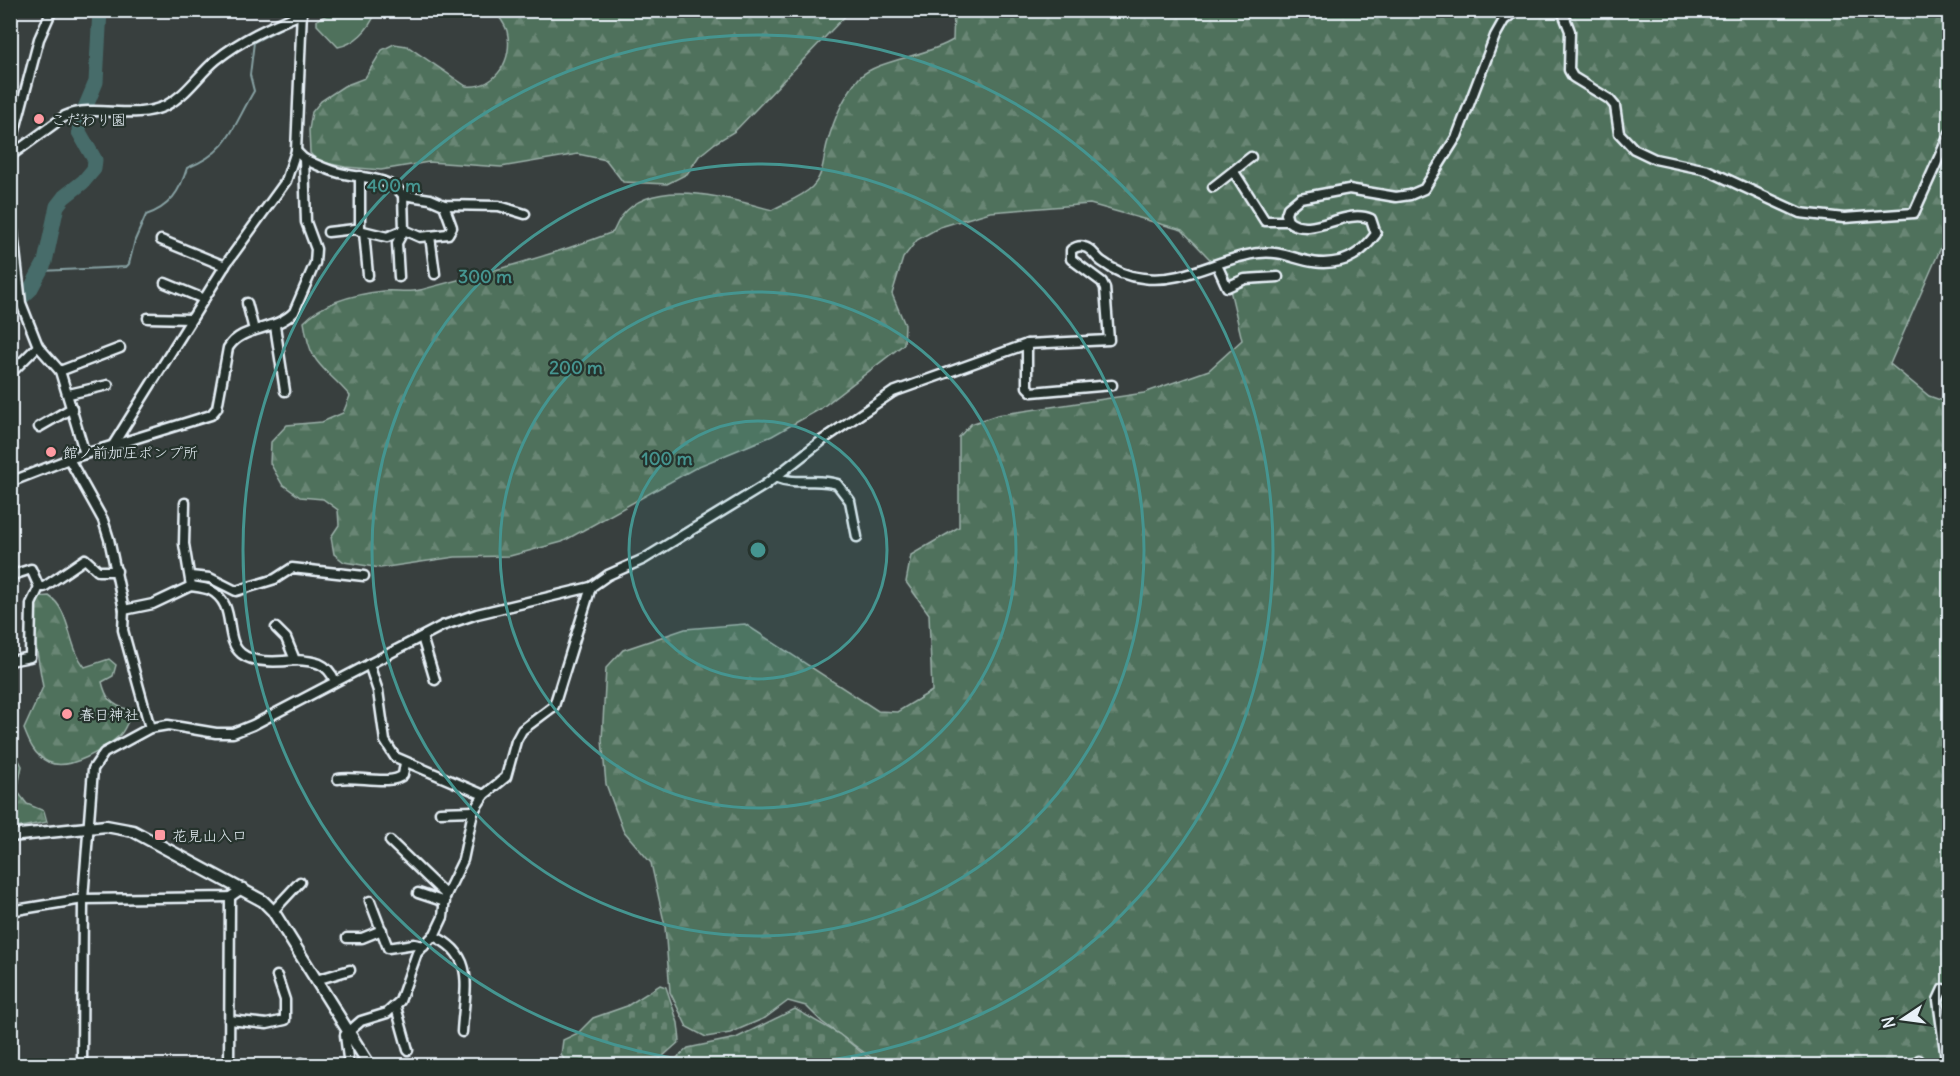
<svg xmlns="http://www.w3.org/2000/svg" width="1960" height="1076" font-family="Delius,'Klee One',sans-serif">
<defs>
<pattern id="forest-firs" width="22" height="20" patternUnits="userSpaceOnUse" patternTransform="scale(1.5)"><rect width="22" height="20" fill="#50715c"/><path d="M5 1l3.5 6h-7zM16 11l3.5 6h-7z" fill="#698674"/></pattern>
<pattern id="cemetery-stones" width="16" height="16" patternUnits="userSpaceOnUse" patternTransform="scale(1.5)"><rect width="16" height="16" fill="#50715c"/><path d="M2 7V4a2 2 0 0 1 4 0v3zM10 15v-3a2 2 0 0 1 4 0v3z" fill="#698674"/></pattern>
</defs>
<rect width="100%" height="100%" fill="#383f3e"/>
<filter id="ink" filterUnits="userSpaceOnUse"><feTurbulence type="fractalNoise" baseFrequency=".0167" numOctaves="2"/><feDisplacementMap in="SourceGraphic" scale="12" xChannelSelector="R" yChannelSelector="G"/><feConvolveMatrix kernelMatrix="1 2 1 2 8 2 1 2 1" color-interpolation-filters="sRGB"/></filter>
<g filter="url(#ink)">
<g fill="url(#forest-firs)" stroke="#9cb1aa" stroke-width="1.5">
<path d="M495,11H850L735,131L715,143L699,156L687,174L667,184L623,182L606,160L578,154L501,167L429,162L381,170L345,167L317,161L310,153L309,130L312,112L321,101L344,86L365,78L382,50L394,44L407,46L466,86C496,89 514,59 507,31C505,24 499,17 495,11Z"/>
<path d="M954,11H1949V229L1890,364L1929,396L1949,403V1065L883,1066L822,1022L806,1006L788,1001L765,1018L730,1033L706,1037L687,1027L670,992L665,926L651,863L623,830L606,784L602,740L606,668L623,650L685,629L745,624L878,711L897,712L932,691L929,614L906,582L911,555L959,527V437L971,424L997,415L1144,393L1209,370L1242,340L1227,277L1182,230L1090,204L990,212L940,227L917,240L903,258L892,294L905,325L904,344L820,409L772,436L699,466L562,542L510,556L455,557L380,568L344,562L334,554L331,537L339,525L338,510L323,499L300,497L282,484L270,463L271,442L287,425L322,422L343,413L350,396C323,364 311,369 304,322C323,302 356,294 384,291C396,290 408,293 420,290C485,273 551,256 613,232C616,227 618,220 622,216C653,175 731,199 772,210C784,203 802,197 812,187C824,175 823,159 827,144C833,122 844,96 859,78C876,60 928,56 953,40Z"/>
<path d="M49,596C71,610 67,646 85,667L109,659L116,665L113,676L102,682C106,698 111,705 127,709L131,714C128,721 125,730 120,735C105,749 69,772 48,762C34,755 29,742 24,729L43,687L31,617L37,597Z"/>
<polygon points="11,745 22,766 17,791 27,804 44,811 47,822 11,829"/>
</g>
<g fill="url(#cemetery-stones)" stroke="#9cb1aa" stroke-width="1.5">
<polygon points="660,985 666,987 678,1023 680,1041 653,1065 568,1065 561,1055 563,1040 578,1033 593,1018 627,1006"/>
<polygon points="795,1009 839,1034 877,1065 669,1065 688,1048 736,1038"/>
</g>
<path fill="#50715c" stroke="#9cb1aa" stroke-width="1.5" d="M336,10L374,11L375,14C369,29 355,44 338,47L317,25V20Z"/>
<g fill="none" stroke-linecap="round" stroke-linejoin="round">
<g stroke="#87a1a3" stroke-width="2">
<polyline points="305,15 313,10"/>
<path d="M41,271L126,267L129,264L135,240L146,215C170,207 180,191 187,168C230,151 232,128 254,91L250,75L254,42L295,21"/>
</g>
<polyline stroke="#476c6a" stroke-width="15" points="10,308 30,290 45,262 57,206 64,197 83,182 94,169 95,160 79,132 80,120 96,82 100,10"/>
<g stroke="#e8f1f8" stroke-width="13">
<g id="minor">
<polyline points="1559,10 1563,13 1570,31 1569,70 1573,77 1609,99 1615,106 1619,133 1634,149 1655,159 1707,170 1800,213 1844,218 1914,213 1950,133"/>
<polyline points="10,149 39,39 52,10"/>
<path d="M10,156L65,116C96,103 131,121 165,106C187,95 198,75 216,60C242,39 271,26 301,14"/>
<path d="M304,159C315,164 325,169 336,172C359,179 387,175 403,195L430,199L444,205L499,206L525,214"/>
<polyline points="1234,172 1265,221 1288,221"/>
<polyline points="360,176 360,231"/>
<polyline points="1213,187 1251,157"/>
<polyline points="403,195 404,230 420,237 448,234 452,227 444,205"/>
<polyline points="10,207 21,303 38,346 10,374"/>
<polyline points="328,232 355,229 387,237 404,230"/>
<polyline points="364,232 368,275"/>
<polyline points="430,236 435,274"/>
<polyline points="161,240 225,266"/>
<polyline points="1217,265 1227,287 1245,279 1278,277"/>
<polyline points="399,277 397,243 404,230"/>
<polyline points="165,283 204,299"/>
<polyline points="247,303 254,330"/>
<polyline points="148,318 191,319"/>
<polyline points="275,326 285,391"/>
<polyline points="1027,344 1027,387 1032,392 1112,385"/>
<polyline points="38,346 60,371 85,454"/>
<polyline points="60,371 120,348"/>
<polyline points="69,394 108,385"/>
<polyline points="39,427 72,408"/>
<polyline points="113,445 226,264 286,181 296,151 302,10"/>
<polyline points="69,459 103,520 109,539 124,610 123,630 150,728"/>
<path d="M775,477C797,486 816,477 837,484L850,501L857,537"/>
<path d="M10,482L69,459L211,415L217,408L228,348C242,325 275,332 294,312L315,263L316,249L306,222L304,159L296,151"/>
<polyline points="10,576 31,569 39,587 44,587 85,559 98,571 117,571"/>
<polyline points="190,576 210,578 236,591 275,579 292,568 364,576"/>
<path d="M191,586C197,587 205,588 210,590C251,611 199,672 295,660"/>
<polyline points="124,610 153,604 191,586 184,544 185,503"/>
<path d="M276,628L286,638L295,660C314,661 327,662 335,681"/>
<polyline points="422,637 435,680"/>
<polyline points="10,661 30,657 31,604 39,587"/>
<polyline points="369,664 378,691 385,741 395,757 484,795"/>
<path d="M338,779C355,775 391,786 403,775L405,763"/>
<polyline points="440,812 474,811"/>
<polyline points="390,841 446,895"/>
<polyline points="418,893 445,902"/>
<polyline points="370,901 388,948 414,944 424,946"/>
<polyline points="10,911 83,899 230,897 243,888"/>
<polyline points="273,911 300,882"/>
<path d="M433,936C478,955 464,991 462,1032"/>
<polyline points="347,938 362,938 382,930"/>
<polyline points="316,980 350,970"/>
<polyline points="396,1007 408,1050"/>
<polyline points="229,1020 267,1024 285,1020 285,1000 277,976"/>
<polyline points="1919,1060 1923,1066"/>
<polyline points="302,1063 302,1066"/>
<polyline points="82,1066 83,899 93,769 104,753 150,728 168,725 216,733 233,733 253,725 442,626 477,614 591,587"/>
<polyline points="229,1066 230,897"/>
<path d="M349,1066L345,1035L361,1021L387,1013L400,1001L417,953L435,934L443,917L445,897L463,860L473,812L484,795L506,777L516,741L522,730L554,706L591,587L608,575L644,559L765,485L824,439L893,392L1027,344L1109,340L1105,288L1102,282L1071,259V250C1074,248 1079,245 1084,247C1091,248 1095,256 1101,261C1113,270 1128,277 1143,278C1183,284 1221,257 1259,253C1289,249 1305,269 1340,261C1354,258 1367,246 1376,234L1371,219C1344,207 1312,240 1288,221L1286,214L1288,208L1300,198L1349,189L1396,197L1410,195L1424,189L1457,136L1495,36L1504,20L1517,10"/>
<polyline points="1947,1066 1938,1000 1943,989 1950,992"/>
</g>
</g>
<g stroke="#e8f1f8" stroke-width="15">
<polyline id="tertiary" points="10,836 106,826 133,831 263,901 273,911 370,1066"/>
</g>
<use href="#minor" stroke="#26332d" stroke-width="8"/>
<use href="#tertiary" stroke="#26332d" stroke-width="10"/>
</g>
</g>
<circle cx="758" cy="550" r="129" fill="#459590" fill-opacity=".12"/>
<g fill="none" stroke="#459590" stroke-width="3">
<circle cx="758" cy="550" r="129"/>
<circle cx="758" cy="550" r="258"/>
<circle cx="758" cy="550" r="386"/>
<circle cx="758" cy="550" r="515"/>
</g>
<g fill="#ff9aa2" stroke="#26332d" stroke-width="2">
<circle cx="39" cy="119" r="6"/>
<circle cx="51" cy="452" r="6"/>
<circle cx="67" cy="714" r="6"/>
<rect x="154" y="829" width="12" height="12" rx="3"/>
</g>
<g text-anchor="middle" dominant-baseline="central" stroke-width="4.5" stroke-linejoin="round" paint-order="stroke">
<g font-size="15" fill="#e8f1f8" stroke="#26332d" text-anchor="start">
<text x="51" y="119">こだわり園</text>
<text x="63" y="452">館ノ前加圧ポンプ所</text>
<text x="79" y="714">春日神社</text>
<text x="172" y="835">花見山入口</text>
</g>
</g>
<circle cx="758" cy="550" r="9" fill="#459590" stroke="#26332d" stroke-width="3"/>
<g font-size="18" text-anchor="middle" font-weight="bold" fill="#459590" stroke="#26332d" stroke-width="4.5" stroke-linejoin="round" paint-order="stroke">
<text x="394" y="192">400 m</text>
<text x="485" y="283">300 m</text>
<text x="576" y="374">200 m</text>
<text x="667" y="465">100 m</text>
</g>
<rect width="1960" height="1076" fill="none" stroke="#26332d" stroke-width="36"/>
<rect x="18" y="18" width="1924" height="1040" fill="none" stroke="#e8f1f8" stroke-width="2" filter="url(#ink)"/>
<g transform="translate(1903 1019) rotate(257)" stroke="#26332d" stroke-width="4.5" paint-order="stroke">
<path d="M0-4.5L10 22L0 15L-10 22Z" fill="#e8f1f8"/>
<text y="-9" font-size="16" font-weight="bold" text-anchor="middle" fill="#e8f1f8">N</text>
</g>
</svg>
